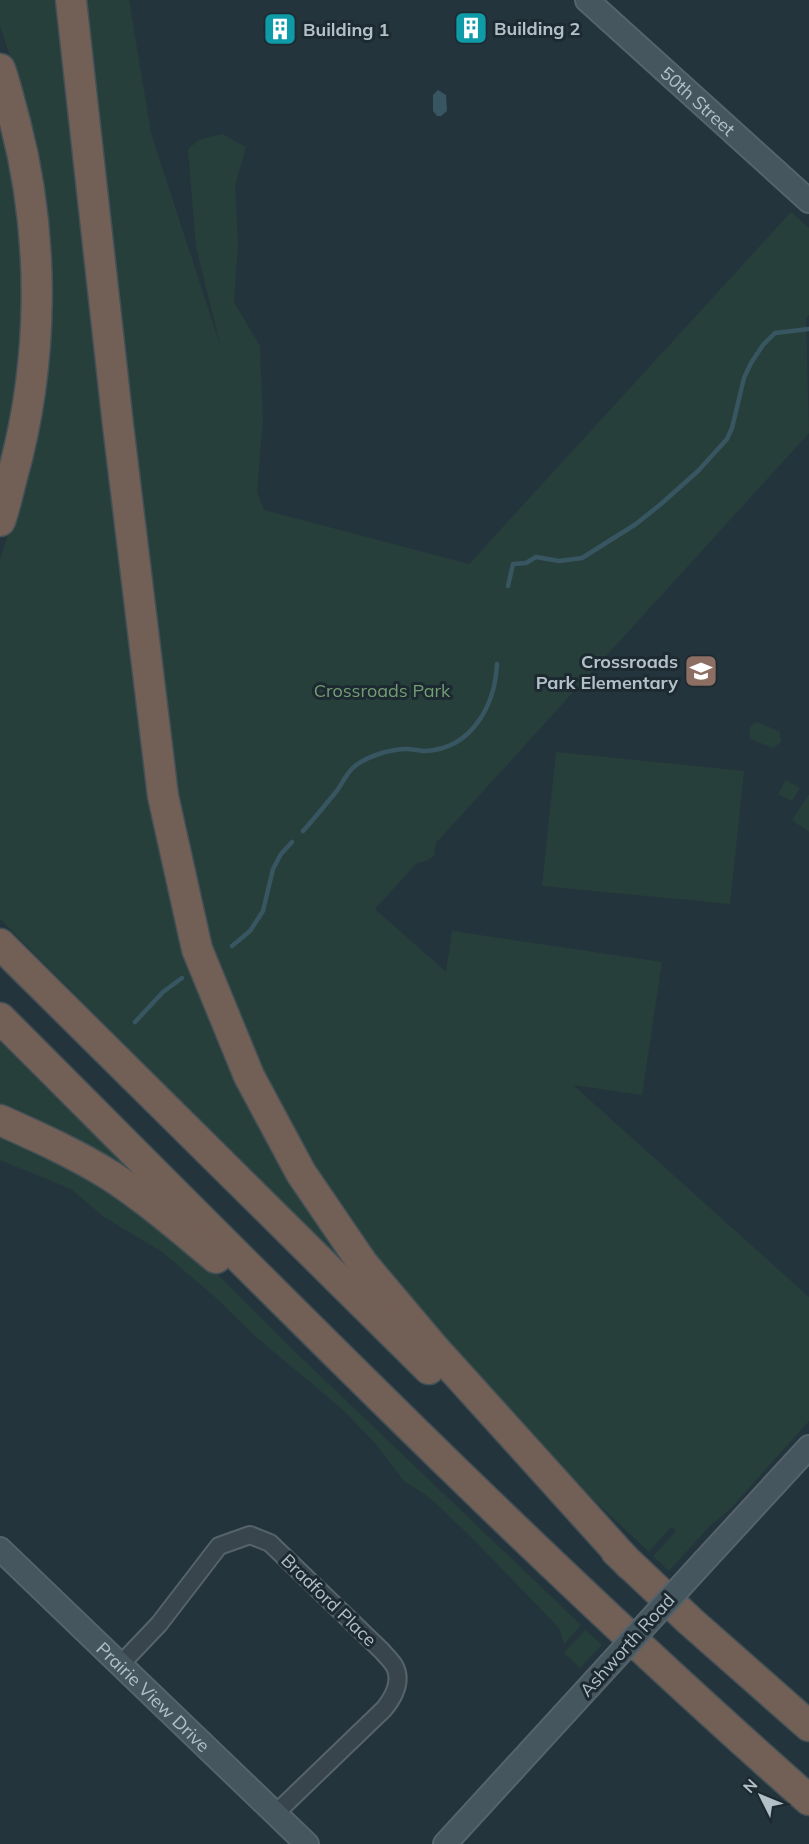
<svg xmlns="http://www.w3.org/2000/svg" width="809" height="1844" font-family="Mulish,sans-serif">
<rect width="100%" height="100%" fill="#24343c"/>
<g fill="#273f3a">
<polygon points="0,0 64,0 168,869 350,1261 345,1266 0,919 0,559 25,483 25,102 0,26"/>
<polygon points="79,0 129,0 151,133 221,348 196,247 188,149 199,140 222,134 246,147 235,186 238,243 234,302 260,346 263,419 257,492 264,510 469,564 791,212 809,228 809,315 806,318 809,433 436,843 434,856 428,860 416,864 375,909 446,972 452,931 662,962 642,1095 573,1085 809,1297 809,1421 731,1508 709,1527 669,1571 653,1556 676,1531 671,1527 649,1552 582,1489 503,1406 333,1209 227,1009 180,845"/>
<polygon points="0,111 15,176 23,271 20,357 0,480"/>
<polygon points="758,722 780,732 781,742 773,748 750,739 750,726"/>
<polygon points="556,752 744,771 730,904 542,886"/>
<polygon points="786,780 800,788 792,801 778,794"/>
<polygon points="809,794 809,832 792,820"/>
<polygon points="0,1039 150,1190 0,1113"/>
<polygon points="0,1130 72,1165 208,1265 290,1347 581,1625 564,1644 559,1628 470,1536 430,1498 404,1481 375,1443 341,1408 256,1337 216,1298 162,1252 104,1217 71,1189 0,1160"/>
<polygon points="585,1630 602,1645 580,1668 564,1653"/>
</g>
<polygon fill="#385562" points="438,90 446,95 447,111 441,116 437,116 433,111 433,95"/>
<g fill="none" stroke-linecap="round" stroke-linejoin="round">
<g stroke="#385562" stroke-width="4.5">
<polyline points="508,586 513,564 526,563 536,557 559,561 582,558 636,524 661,504 698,471 727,439 732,428 744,378 751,363 763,345 775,333 809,329"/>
<path d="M303,831C315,818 325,805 336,792C342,784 347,772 355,766C368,756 390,749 407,749C413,749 419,751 425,751C472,749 495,705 497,664"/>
<polyline points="232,946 250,931 263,911 273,869 281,854 292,842"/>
<polyline points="135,1022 163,992 182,978"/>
</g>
<g stroke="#56636a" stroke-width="20">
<path id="street" d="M120,1665L159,1624L219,1546L250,1535L270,1543L382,1651C386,1656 392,1661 395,1667C402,1682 393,1698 384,1709L275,1814"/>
</g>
<g stroke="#56636a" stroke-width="26">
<g id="secondary">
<path id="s1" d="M587,0L809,201"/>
<path id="s2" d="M0,1549L307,1844"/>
<polyline points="705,1560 809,1447"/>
<polyline points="445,1844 609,1665"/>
</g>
</g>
<g stroke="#435057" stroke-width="33">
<g id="highway">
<polyline points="71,0 118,425 163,796 197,949 249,1076 301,1173 363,1264 433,1347 630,1565"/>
<path d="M0,69C6,86 10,104 15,122C45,237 44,362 12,477C8,492 5,507 0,521"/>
<polyline points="0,944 429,1369"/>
<path d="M0,1018C265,1283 528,1552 809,1800"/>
<path d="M0,1120C38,1137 76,1154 111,1176C148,1200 182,1230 216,1258"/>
<polyline points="616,1551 690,1621 809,1726"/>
</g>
</g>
<use href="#street" stroke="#38454c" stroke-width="16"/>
<use href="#secondary" stroke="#46565f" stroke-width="22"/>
<use href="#highway" stroke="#725f55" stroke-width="30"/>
<g stroke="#56636a" stroke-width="26" stroke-linecap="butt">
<polyline id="secondary-bridge" points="609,1665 705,1560"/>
</g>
<use href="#secondary-bridge" stroke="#46565f" stroke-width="22"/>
</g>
<defs>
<g id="building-square" transform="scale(1.725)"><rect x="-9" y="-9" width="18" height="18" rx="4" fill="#0f9aa8" stroke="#1d2a31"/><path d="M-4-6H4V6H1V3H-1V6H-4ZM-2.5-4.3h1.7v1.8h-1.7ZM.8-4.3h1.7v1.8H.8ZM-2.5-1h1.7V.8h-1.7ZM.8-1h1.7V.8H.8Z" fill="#fff"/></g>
<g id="school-square" transform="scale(1.725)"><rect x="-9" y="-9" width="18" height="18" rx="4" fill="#8d6e63" stroke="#1d2a31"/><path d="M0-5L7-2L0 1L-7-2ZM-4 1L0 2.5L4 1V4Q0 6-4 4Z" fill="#fff"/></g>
</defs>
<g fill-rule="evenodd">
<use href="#building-square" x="471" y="28"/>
<use href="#building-square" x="280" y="29"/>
<use href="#school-square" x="701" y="671"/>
</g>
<g text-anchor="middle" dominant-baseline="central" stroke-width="6" stroke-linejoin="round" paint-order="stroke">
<g font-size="18" font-weight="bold" fill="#b3c0c7" stroke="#1d2a31" text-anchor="start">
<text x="494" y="28">Building 2</text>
<text x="303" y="29">Building 1</text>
<text x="678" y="661" text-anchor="end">Crossroads<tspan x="678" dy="21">Park Elementary</tspan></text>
</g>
<g font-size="18" fill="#b3c0c7" stroke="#1d2a31">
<text stroke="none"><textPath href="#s1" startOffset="150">50th Street</textPath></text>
<text transform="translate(329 1600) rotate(44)">Bradford Place</text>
<text transform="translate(627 1645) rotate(-48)">Ashworth Road</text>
<text stroke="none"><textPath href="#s2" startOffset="213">Prairie View Drive</textPath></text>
</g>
<g font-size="18" fill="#739d72" stroke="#1d2a31">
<text x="382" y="690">Crossroads Park</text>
</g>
</g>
<g transform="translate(761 1796) rotate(313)" stroke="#1d2a31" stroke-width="4.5" paint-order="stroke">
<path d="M0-4.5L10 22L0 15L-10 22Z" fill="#b3c0c7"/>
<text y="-9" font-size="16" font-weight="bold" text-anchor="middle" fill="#b3c0c7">N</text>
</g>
</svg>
